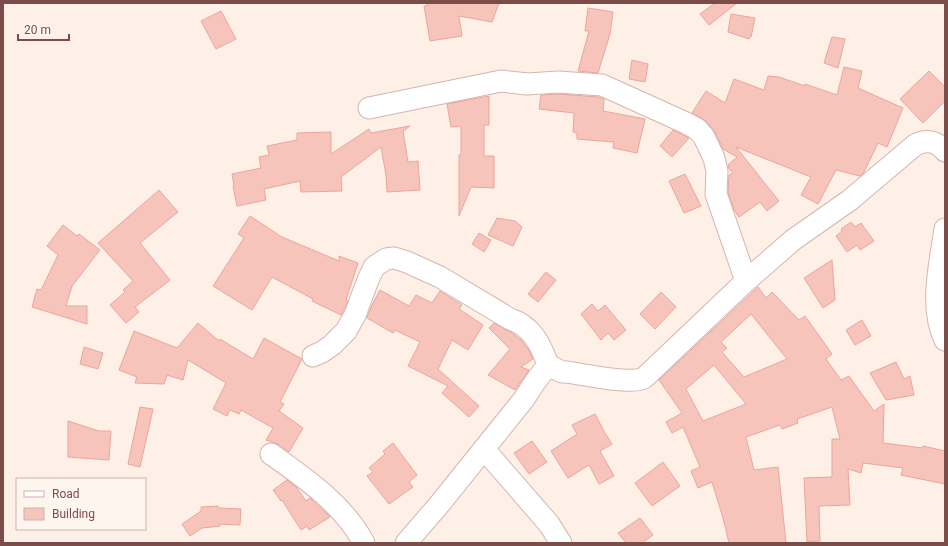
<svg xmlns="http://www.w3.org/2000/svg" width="948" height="546" font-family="Roboto,sans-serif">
<rect width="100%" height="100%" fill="#fef0e7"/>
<g fill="#f7c4bc" stroke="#eba59a" fill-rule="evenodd">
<polygon points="427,3 499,3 492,22 459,16 462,36 430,41 424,6 427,6"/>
<polygon points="715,3 737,3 709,25 700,14"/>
<polygon points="588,8 613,12 610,34 598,73 578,71 589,31 585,31"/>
<polygon points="221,11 236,39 216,49 201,21"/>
<polygon points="731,14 755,18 751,37 750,37 749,39 728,32"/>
<polygon points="832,37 845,39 838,68 824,63"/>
<polygon points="632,60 648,64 645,82 629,79"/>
<polygon points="844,67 862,71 858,88 903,108 887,147 878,143 863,174 860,176 836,170 818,204 801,195 811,177 736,147 779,201 767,211 760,202 739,217 734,210 728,192 729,175 733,173 729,169 728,165 737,157 723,149 715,132 706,121 692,113 706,91 725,103 734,79 764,90 768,76 779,77 805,86 805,84 837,95"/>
<polygon points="929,71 945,87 945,101 923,123 900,99"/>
<polygon points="558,94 599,97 604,99 603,111 645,119 637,153 613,148 614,142 577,139 577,133 573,132 574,113 539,109 541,95"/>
<polygon points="489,96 489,125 484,125 484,156 494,156 494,188 471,187 459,216 459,155 461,155 461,126 451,127 447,104"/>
<polygon points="410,126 403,131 408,162 418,161 420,190 387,192 386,175 381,147 341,177 342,191 301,192 300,181 264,189 266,200 237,206 233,186 234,185 232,174 261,168 259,157 269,155 267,146 297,140 297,133 331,132 331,154 369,129 371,133"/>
<polygon points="673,130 689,138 672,157 660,146"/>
<polygon points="685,174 701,206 684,213 669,181"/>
<polygon points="159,190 178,212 140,243 170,280 135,307 139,312 126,323 110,305 125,292 123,290 133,281 98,243"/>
<polygon points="250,216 282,237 339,261 339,256 358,263 346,300 348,301 341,315 312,301 313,299 272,277 252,310 213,286 244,238 238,234"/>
<polygon points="497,218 515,221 522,227 513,246 488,235"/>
<polygon points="851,222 855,227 861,223 874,241 860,250 857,245 847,252 836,236 842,231 841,229"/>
<polygon points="63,225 77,236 79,234 100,250 72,286 66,306 87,306 87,324 32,307 37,289 41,290 58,255 47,246"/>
<polygon points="479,233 491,240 484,252 472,244"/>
<polygon points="832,260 835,300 823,308 804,278"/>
<polygon points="546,272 556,280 538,302 528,294"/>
<path d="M758,287L766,298L772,292L799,320L805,316L832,354L826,359L841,380L849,376L874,411L884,404L883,443L923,448V446L945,451V484L901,475L903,468L863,463L861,473L848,469L850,505L819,506L820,541L807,542L804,478L832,477V439H840L832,407L797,419L798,423L782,429L780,425L746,437L754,470L778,467L786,543H729L723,518L712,482L698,488L691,471L700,467L683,427L672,433L666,422L682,413L659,380ZM751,314L787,359L744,377L722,352L727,348L721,342ZM714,365L746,404L703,421L686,389Z"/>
<polygon points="380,290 409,306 416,295 432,303 440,291 462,305 459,309 483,325 468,350 452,340 438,369 479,406 469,417 442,393 448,386 408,366 420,342 395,330 393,333 367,318 371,307"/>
<polygon points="661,292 676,307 655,329 640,314"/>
<polygon points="592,304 598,311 605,305 626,330 614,340 608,333 601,340 581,314"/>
<polygon points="862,320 871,336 855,345 846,330"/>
<polygon points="198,323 219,341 220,339 253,359 264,338 302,359 280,402 284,404 279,411 303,428 289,452 278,444 266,440 273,428 241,410 239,414 230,410 227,416 213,409 226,383 188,360 183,380 167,375 164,384 135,383 137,377 119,370 134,331 177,348"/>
<polygon points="494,323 512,333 521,340 528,349 533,359 521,367 529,370 515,390 488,375 510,349 489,328"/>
<polygon points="84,347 103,353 98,369 80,364"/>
<polygon points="896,362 904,379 910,376 914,395 886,400 870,373"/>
<polygon points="140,407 153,409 140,467 128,464"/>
<polygon points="595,414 605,433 612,444 600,451 614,476 599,484 589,465 568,478 551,451 577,434 572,425"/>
<polygon points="68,421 99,431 111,431 109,460 68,457"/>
<polygon points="532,441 547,462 529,474 514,453"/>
<polygon points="393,443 417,475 409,482 413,487 389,504 367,476 373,472 369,468 385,454 383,451"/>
<polygon points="663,462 680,486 652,506 635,483"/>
<polygon points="287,480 296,487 306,501 310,498 330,517 309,530 307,526 301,530 282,500 281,501 273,490"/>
<polygon points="218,506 219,508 241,509 240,525 220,524 220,526 202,528 190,536 182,524 201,511 201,507"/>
<polygon points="640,518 653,535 642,543 626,543 618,533"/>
</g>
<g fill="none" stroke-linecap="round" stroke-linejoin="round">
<g stroke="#d5b5ae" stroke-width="23">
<g id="minor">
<polyline points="369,108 501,81 527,84 558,82 602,85 686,123 697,129 704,137 714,158 717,171 716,194 746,281"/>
<path d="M945,229C940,263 929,308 945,340"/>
<path d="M313,356L322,352L332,345L346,331L355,315L368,280L374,267L386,259L394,258L407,262L440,277L510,319C532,326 541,345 548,365"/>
<polyline points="484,449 549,524 561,543"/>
<path d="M271,454C305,478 344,505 364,543"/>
<path d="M406,543L438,506L524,399L535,382L548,365L562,372H566C583,374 630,385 644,378L746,281L793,240L850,200L915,145C926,139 937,141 945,151"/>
</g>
</g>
<use href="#minor" stroke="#fff" stroke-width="21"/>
</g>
<rect width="948" height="546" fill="none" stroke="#7c4d48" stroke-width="8"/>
<rect x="16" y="478" width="130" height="52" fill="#fff5ef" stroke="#cbb2ac"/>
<rect x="24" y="491" width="20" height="6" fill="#ffffff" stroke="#cbb2ac"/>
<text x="52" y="498" font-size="12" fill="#7c4d48">Road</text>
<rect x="24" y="508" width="20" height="12" fill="#f7c4bc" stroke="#cbb2ac"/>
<text x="52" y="518" font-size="12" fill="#7c4d48">Building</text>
<path d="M18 34v6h51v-6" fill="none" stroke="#7c4d48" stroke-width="2"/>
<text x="24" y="34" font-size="12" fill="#7c4d48" stroke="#fff5ef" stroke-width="3" paint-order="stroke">20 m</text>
</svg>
